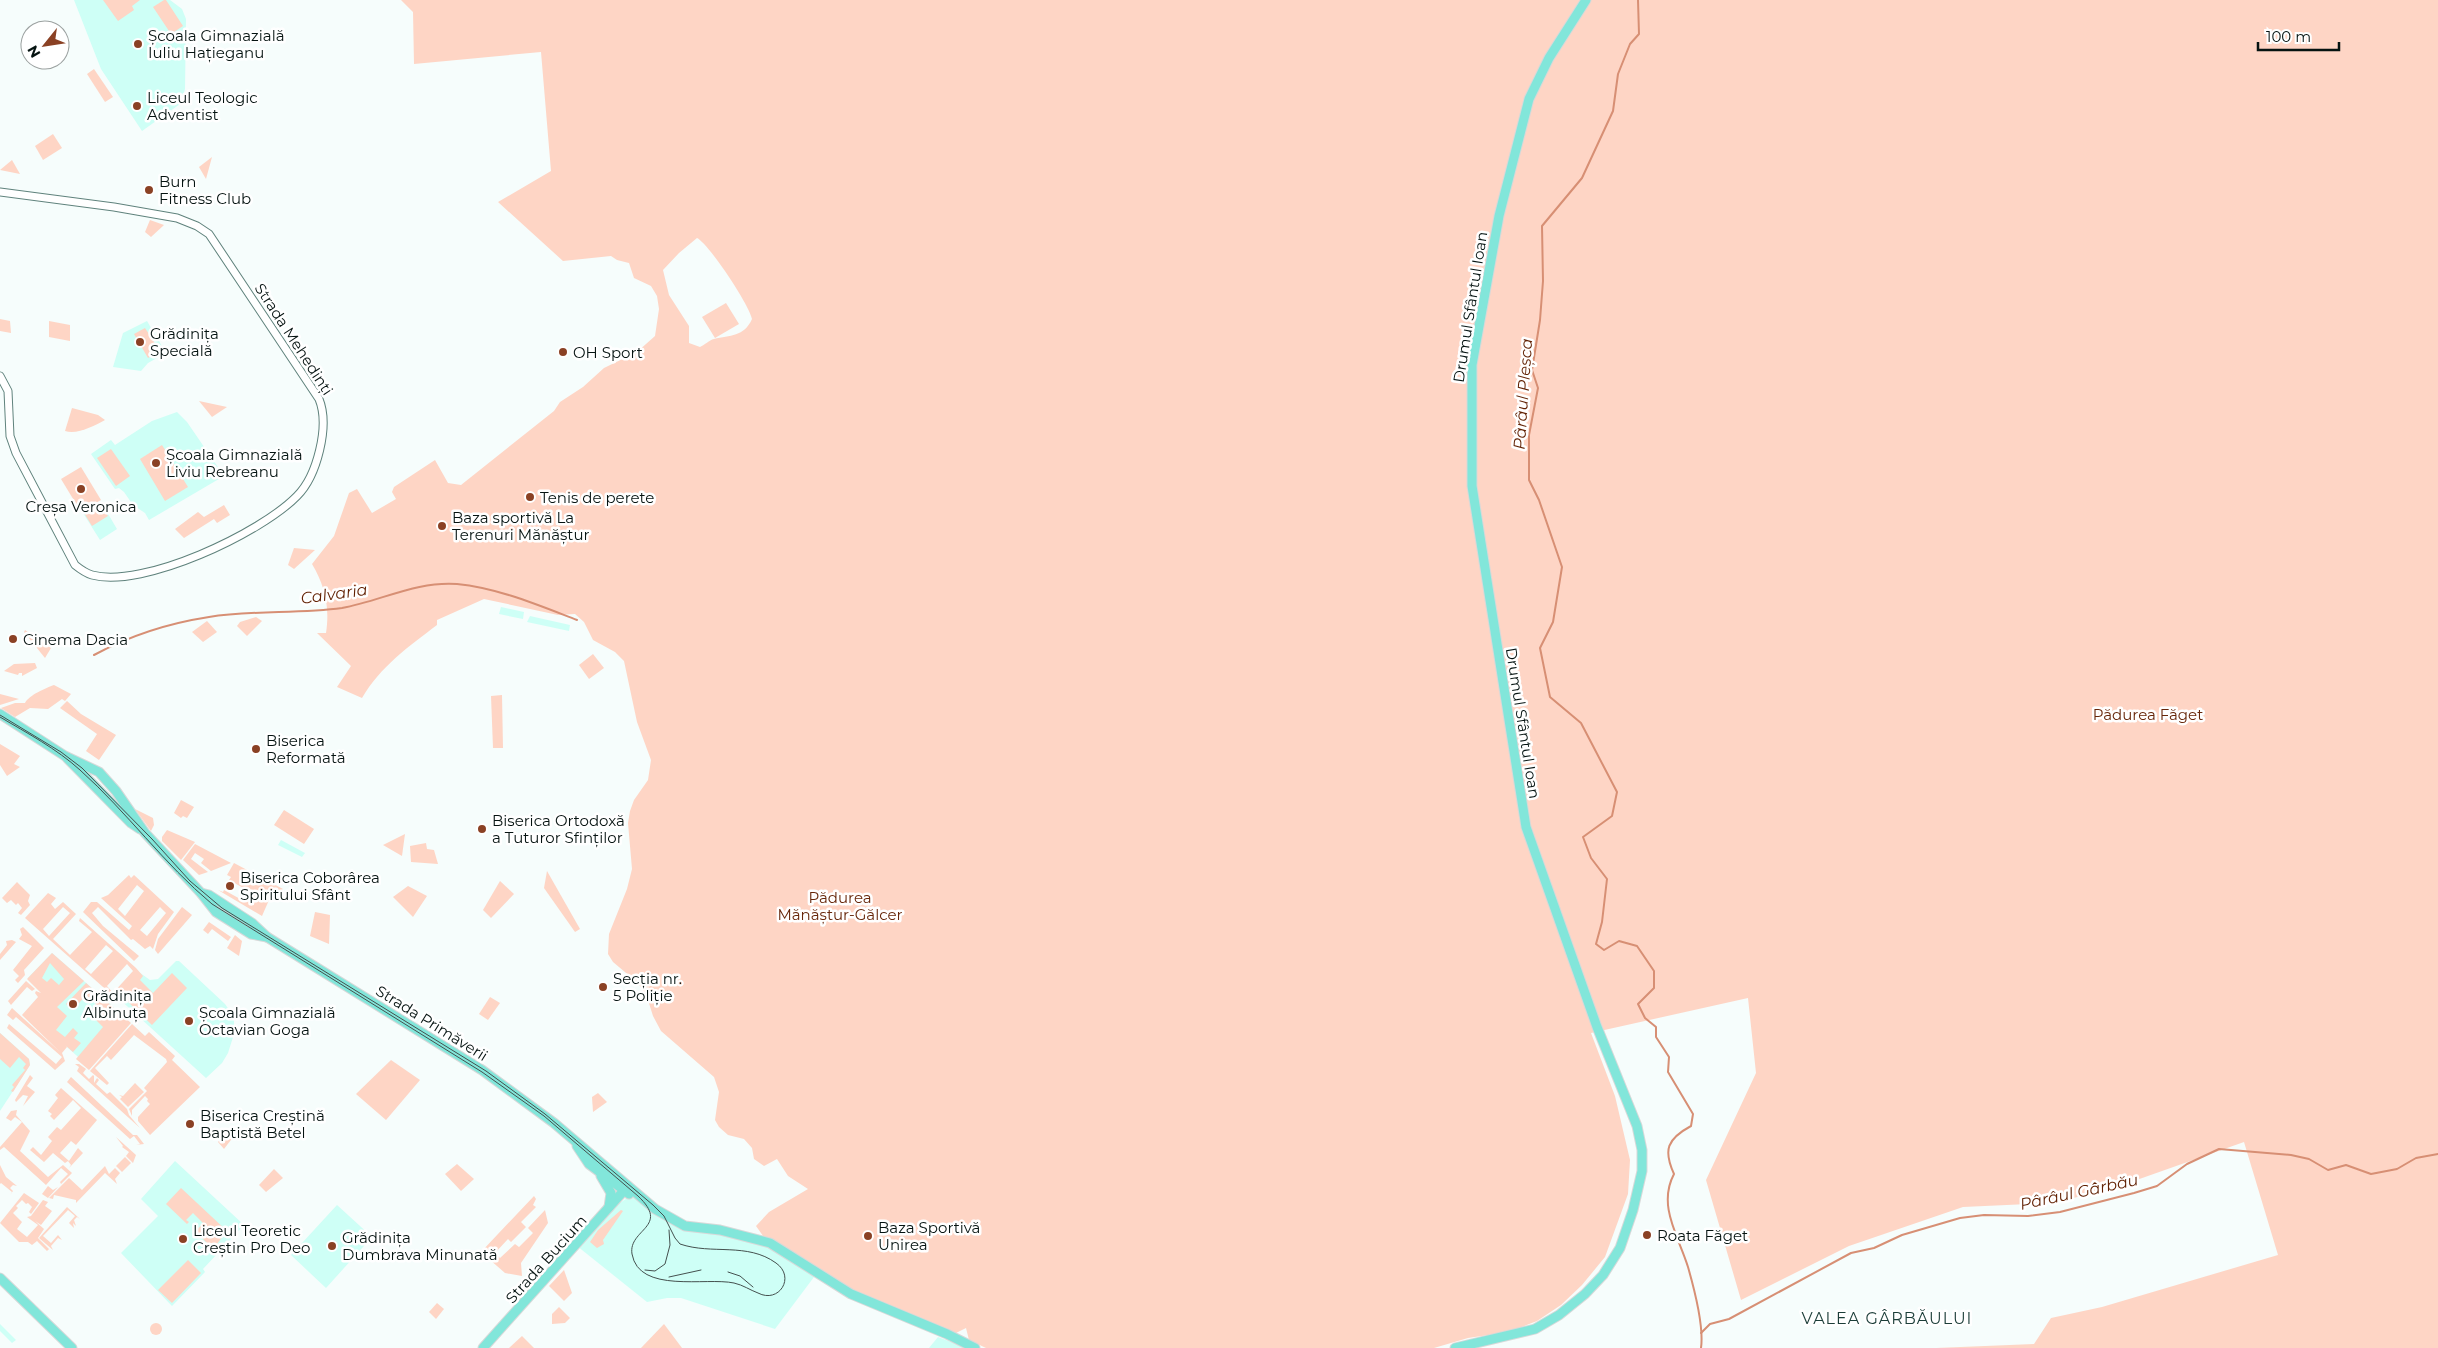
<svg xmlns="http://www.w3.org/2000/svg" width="2438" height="1348" font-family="Montserrat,sans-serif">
<rect width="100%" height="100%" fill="#f6fdfc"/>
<g fill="#cefff6">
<polygon points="74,0 170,0 182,9 186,19 185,89 183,96 178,101 180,104 142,131 101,69"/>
<polygon points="147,321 166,353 148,363 141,371 113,367 123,333"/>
<polygon points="177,412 187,422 224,476 149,520 145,513 133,505 124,492 119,488 115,489 91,454 111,440 115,445 152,421"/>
<polygon points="101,502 117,529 100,540 83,513"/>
<polygon points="501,607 524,612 523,619 499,614"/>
<polygon points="530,616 570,625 569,631 527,622"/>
<polygon points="281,840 305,853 302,857 278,845"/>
<polygon points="52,953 126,1018 86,1064 29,1013 45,993 28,978"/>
<polygon points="176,961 179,961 225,1004 234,1017 234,1034 228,1053 222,1063 206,1078 116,996 136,970 150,980 158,979"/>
<polygon points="0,1033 29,1059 30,1065 0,1111"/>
<polygon points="175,1161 244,1225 203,1269 205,1272 172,1306 121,1253 158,1216 141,1199"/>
<polygon points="632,1195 668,1218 750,1237 817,1273 775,1329 681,1298 667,1298 647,1302 577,1246 615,1206"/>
<polygon points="337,1205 372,1237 326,1288 291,1255"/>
<polygon points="0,1324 16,1340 12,1343 0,1331"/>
<polygon points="938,1337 954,1343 963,1348 929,1348"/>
</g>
<g fill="#fed5c5" fill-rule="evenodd">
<polygon points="103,0 140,0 132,6 134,10 118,21"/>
<polygon points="164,0 166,0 183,26 171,34 153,7"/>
<path d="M401,0H2438V1348H1936L2034,1344L2051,1318L2102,1307L2278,1255L2244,1142L2114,1188L2053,1203L1963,1207L1849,1246L1741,1300L1706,1180L1756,1073L1748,998L1591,1033L1615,1096L1630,1160L1628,1194L1605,1257L1582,1285L1561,1305L1537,1321L1509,1332L1468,1338L1434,1348H986L969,1340L966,1328L954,1334L844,1287L766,1240L756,1226L769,1212L808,1189L788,1176L777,1159L764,1166L754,1159L752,1148L744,1139L728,1135L719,1127L715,1120L719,1092L714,1077L661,1031L653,1016L647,997L638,983L613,962L608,954L609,934L627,889L632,869L628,823L630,811L634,800L648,780L651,760L637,722L624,661L615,652L593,640L584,622L575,614L558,615L484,599L437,620V625C408,647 381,666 362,698L337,687L351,666L317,633H326C330,607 325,586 312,564L334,536L349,493L357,489L372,513L396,499L392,492L394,487L435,460L448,483L461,485L554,411L560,402L583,387L604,368L637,352L655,336L659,309L657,296L651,286L634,278L629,263L617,260L611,256L563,261L498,202L551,171L541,52L414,64L413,12ZM697,238C708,243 749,304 752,319C744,337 730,335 714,339C709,340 705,345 700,347L689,343V326L669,295L663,270L679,253Z"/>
<polygon points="94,69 113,97 105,102 87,74"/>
<polygon points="53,134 62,148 43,160 35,146"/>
<polygon points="212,157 206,179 199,167"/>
<polygon points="12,160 20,174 0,170"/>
<polygon points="150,220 164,225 151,237 145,232"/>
<polygon points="726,303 739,324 715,338 702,317"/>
<polygon points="0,319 10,321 11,333 0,331"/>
<polygon points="49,321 70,325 70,341 49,337"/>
<polygon points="145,328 160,351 148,358 134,334"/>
<polygon points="199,401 227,407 212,417"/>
<path d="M72,408L98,415L105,420C94,426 77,435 65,431Z"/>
<polygon points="162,445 188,487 165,501 140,459"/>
<polygon points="111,449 130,476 116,486 97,458"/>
<polygon points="81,467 101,500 81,512 61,479"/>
<polygon points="100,503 108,516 92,526 84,513"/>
<polygon points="224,505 230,515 217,523 214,519 184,538 175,529 198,512 204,517"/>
<polygon points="294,548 315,550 294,569 288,565"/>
<polygon points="256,617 262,621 247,636 237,626 240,622"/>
<polygon points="207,621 217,632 203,642 192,632"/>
<polygon points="25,630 51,648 45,658 24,632"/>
<polygon points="593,654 604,668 589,679 579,665"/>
<polygon points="35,663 37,668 22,676 22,673 19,673 18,675 4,671 14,664"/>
<path d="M54,685L71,694L65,701L62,699L48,709L30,708L15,717L1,708L15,703H25C29,695 46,688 54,685Z"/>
<polygon points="0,694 19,699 0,705"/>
<polygon points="502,695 503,748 493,748 491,696"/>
<polygon points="67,701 81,714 116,735 99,760 86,751 97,734 60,708"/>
<polygon points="0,744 20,756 14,764 20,767 7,776 0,765"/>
<polygon points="181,800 194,807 187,818 183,816 181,818 174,813"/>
<polygon points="135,809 153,818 154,825 151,831"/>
<polygon points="284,810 314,829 304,844 274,825"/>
<polygon points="167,830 195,842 181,860 162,841 162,837"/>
<polygon points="405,834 402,856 383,845"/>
<polygon points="426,843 427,849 434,850 438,864 411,862 410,846"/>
<polygon points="195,844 231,863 211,871 201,863 204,859 195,853 191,859 208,872 199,875 183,860"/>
<polygon points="234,863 283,889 269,900 262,916 218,890 223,892 224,890 242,900 246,896 247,890 229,880 231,877 227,875"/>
<polygon points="547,871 580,929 575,932 544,888"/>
<path d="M129,875L131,878L134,875L174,912L158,934L153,949L150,946L145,949L133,939L131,940L98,907L92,913L103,926L139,956L134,961L83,912L91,902H97L129,930L132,926L101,898L108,895ZM137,885L144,891L125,916L118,909ZM160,907L166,913L147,936L140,930Z"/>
<polygon points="500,881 514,894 491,918 483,910"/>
<polygon points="17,882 30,895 28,901 30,905 21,915 18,913 22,908 18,903 16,905 11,900 7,903 2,898"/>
<polygon points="408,886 427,896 413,917 393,897"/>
<path d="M48,893L56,898L51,904L55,909L63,902L76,914L53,939L70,955L92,932L79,921L80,918L136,968L143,976L140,980L153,993L172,973L187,988L152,1025L124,998L120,1002L25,918ZM63,907L70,913L49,936L43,929ZM106,945L113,951L91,974L85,969ZM127,964L133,971L113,993L107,986Z"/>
<polygon points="182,907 192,915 158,954 155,950 158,939"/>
<polygon points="315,912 330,915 329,944 310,936"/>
<polygon points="209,922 231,937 228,941 212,929 208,934 203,930"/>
<polygon points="23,927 44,948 24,970 25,975 18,983 15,980 19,976 13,970 32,946 19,939 22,935 20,929"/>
<polygon points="235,935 242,941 239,956 227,948"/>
<polygon points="12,940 16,942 0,960 0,954 7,945 6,941"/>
<path d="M52,953L84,981L57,1007L67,1016L56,1030L65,1037L73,1028L78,1033L74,1038L81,1043L73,1052L65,1045L67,1047L62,1053L65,1061L55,1070L7,1028L9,1024L56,1064L62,1057L16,1017L13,1020L7,1015L12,1008L60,1052L22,1015L38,997L35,993L36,991L41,993L27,979ZM50,963L64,979L59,985L51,978L47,982L42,978Z"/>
<polygon points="26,981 35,989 32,991 27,987 11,1005 8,1001"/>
<polygon points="86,983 131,1023 89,1070 76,1059 103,1027 89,1013 96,1004 86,995 73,1010 66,1004"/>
<polygon points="490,997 500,1003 488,1020 479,1014"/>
<polygon points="132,1024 145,1036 149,1032 175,1056 172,1060 200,1087 150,1135 138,1121 138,1117 150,1104 147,1101 148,1099 145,1096 132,1110 132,1116 129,1109 147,1091 144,1088 167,1062 166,1059 134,1035 111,1060 107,1056 95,1068 109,1083 107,1085 90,1071"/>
<polygon points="0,1033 29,1059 30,1065 13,1092 11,1091 14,1087 12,1085 25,1070 23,1068 26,1064 19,1057 10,1068 0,1059"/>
<polygon points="391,1060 420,1080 386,1120 356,1094"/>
<polygon points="75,1064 79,1064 86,1069 83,1073 89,1079 93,1075 94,1076 94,1083 97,1078 99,1080 96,1084 107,1094 110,1092 127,1109 129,1115 140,1128 77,1071 79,1067"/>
<polygon points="30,1075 33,1078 27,1086 35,1092 23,1106 28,1096 23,1095 16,1102 15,1100"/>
<polygon points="71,1077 133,1135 137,1135 144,1144 136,1145 140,1144 134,1136 130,1139 67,1082"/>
<polygon points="135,1083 144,1092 128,1107 120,1099 122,1097 119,1095 123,1096"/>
<polygon points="61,1088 97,1120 76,1145 71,1141 60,1153 69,1161 78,1148 83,1153 69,1168 71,1165 68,1161 65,1163 53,1153 44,1162 30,1150 33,1147 41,1155 52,1141 48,1137 57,1127 61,1130 81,1108 73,1100 54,1120 50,1116 52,1114 48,1111 58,1098 55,1095"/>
<polygon points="598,1093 607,1102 593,1112 592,1097"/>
<polygon points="17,1110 16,1115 30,1131 20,1151 48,1177 63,1165 72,1173 61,1184 60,1182 68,1174 61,1168 46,1185 4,1147 0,1150 0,1147 22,1122 15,1117 11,1121 6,1118 11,1111"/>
<polygon points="232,1127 237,1132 224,1149 218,1142"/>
<polygon points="116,1137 136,1155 133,1163 126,1156 129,1152 122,1147 123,1146"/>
<polygon points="125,1157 131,1163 122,1172 116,1166"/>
<polygon points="457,1164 474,1179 461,1191 445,1174"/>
<polygon points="0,1165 6,1177 17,1186 13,1185 10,1188 13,1191 10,1195 12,1192 1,1183 0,1184"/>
<polygon points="105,1166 109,1174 115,1168 120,1173 115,1179 117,1184 105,1173 76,1203 76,1200 54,1195 53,1199 49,1198 69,1178 82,1190"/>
<polygon points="274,1169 283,1178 266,1192 259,1185"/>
<polygon points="48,1186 53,1190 58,1187 48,1198 33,1188 42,1194"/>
<polygon points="181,1188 227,1231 213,1249 192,1228 194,1227 197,1230 203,1223 193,1213 186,1220 189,1222 187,1224 166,1204"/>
<polygon points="24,1193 39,1203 31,1214 29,1212 32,1207 28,1203 26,1204 22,1200 16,1206 18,1208 13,1213 22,1222 17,1229 27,1237 38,1225 27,1217 31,1216 43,1200 48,1202 45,1206 52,1211 41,1225 35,1221 44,1229 38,1238 52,1252 49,1249 47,1251 37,1241 32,1245 28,1242 19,1242 0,1223"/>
<polygon points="534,1196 536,1199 533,1205 536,1207 521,1222 526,1227 511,1242 508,1239 495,1253 500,1258 515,1244 519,1247 533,1233 528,1228 545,1210 548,1223 521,1263 522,1276 505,1273 481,1252"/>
<polygon points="67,1207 80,1219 77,1217 74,1220 76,1226 73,1223 74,1228 69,1223 75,1216 68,1210 43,1236 51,1243 58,1235 62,1240 58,1238 51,1246 53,1250 39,1238"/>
<polygon points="621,1210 623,1211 603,1240 604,1244 597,1248 590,1242 598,1230"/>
<polygon points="188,1260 201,1273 172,1303 158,1290"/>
<polygon points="564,1270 572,1293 564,1301 549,1286"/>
<polygon points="437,1303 444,1309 436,1319 429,1312"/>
<polygon points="559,1307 570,1318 565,1323 552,1324 552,1314"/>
<circle cx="156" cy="1329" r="6"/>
<polygon points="664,1324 682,1348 641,1348"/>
<polygon points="522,1336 534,1348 509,1348"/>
</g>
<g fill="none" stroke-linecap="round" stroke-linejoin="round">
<g stroke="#d78f74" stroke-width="2">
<path d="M1638,0L1639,34L1630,44L1618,74L1613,111L1582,178L1542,226L1543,281L1540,320L1532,370L1538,388L1529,435V480L1539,500L1562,567L1553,622L1540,648L1550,697L1581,723L1617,792L1612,816L1583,837L1591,858L1607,879L1602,922L1596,944L1604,950L1619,941L1637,946L1654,971V988L1638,1004L1645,1018L1656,1027V1037L1669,1057L1668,1072L1693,1114L1691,1126C1667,1139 1663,1150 1674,1174C1657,1206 1679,1237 1688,1267C1694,1288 1704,1327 1701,1348"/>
<path d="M94,655C129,636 170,623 209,617C253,610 298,614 342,608C381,601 416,581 457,584C498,588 538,605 577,620"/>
<polyline points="1701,1333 1710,1324 1729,1319 1851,1253 1874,1248 1902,1235 1960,1218 1984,1215 2028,1216 2060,1212 2134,1193 2157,1186 2187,1164 2219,1149 2291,1155 2309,1159 2328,1170 2346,1165 2371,1174 2397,1169 2416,1158 2438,1154"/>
</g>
<g stroke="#5f827c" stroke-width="9">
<path id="minor" d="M0,192L114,207L177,218L197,226L209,234L319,399C330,426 317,476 297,496C261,533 143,589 92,575C85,573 80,569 75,565L16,453L10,436L8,391L0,376"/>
</g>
<g stroke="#d7d9d9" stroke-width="11">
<g id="major">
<polyline points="0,714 65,756 99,772 116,791 145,833 201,893 216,912 251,934 267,937"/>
<polyline points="67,758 131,823 140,829"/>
<polyline points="201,893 209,895 252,923 267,937 482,1070 554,1123 655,1209 685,1226 720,1230 770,1243 851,1294 947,1334 975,1348"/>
<polyline points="577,1146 589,1164 629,1194"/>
<polyline points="601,1176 611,1193 609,1207"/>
<polyline points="0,1278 72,1348"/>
<polyline points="483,1348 628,1186"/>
<polyline points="1455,1348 1535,1329 1559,1315 1585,1294 1603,1275 1620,1248 1633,1210 1642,1171 1642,1150 1637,1126 1597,1027 1526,827 1472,486 1472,365 1499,216 1529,99 1549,58 1586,0"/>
</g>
</g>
<use href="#minor" stroke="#fff" stroke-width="7"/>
<use href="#major" stroke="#82e6da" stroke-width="9"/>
<g stroke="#44504e" stroke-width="1">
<path d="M0,715L61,752L82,768L152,839L190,881L222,908L486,1071L545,1114L653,1205L664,1216L675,1238L680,1244C712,1255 747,1242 776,1263C796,1277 779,1304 758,1293C750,1290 743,1285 734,1283C706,1277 639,1294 632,1254C628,1229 671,1227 638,1196L544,1116L482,1072L212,904C164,864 127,812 80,770C57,749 27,733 0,717"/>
<polyline points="645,1270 655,1271 665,1264 670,1245 669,1230"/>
<polyline points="728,1272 740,1276 753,1287"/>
<polyline points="669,1277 701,1270"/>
</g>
</g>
<g fill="#8a4124" stroke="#fff" stroke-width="2">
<circle cx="138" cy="44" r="5"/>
<circle cx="137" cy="106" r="5"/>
<circle cx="149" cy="190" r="5"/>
<circle cx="140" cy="342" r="5"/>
<circle cx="563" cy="352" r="5"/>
<circle cx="156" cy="463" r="5"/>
<circle cx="81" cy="489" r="5"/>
<circle cx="530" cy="497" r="5"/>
<circle cx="442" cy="526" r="5"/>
<circle cx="13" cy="639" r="5"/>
<circle cx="256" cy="749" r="5"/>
<circle cx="482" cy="829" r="5"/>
<circle cx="230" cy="886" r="5"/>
<circle cx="603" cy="987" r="5"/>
<circle cx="73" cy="1004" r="5"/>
<circle cx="189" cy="1021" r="5"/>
<circle cx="190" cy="1124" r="5"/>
<circle cx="1647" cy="1235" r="5"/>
<circle cx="868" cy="1236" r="5"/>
<circle cx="183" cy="1239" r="5"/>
<circle cx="332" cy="1246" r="5"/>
</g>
<g text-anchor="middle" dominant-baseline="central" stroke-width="5" stroke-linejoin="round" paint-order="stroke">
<g font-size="15" fill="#051311" stroke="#fff" text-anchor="start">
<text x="148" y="35">Școala Gimnazială<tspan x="148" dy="17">Iuliu Hațieganu</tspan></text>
<text x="147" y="97">Liceul Teologic<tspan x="147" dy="17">Adventist</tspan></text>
<text x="159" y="181">Burn<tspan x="159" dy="17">Fitness Club</tspan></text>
<text x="150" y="333">Grădinița<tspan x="150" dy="17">Specială</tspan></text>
<text x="573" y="352">OH Sport</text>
<text x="166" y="454">Școala Gimnazială<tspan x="166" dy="17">Liviu Rebreanu</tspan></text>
<text x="540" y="497">Tenis de perete</text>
<text x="81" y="506" text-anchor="middle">Creșa Veronica</text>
<text x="452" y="517">Baza sportivă La<tspan x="452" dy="17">Terenuri Mănăștur</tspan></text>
<text x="23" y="639">Cinema Dacia</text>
<text x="266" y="740">Biserica<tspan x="266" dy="17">Reformată</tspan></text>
<text x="492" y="820">Biserica Ortodoxă<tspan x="492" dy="17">a Tuturor Sfinților</tspan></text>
<text x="240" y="877">Biserica Coborârea<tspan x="240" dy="17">Spiritului Sfânt</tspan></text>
<text x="613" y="978">Secția nr.<tspan x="613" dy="17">5 Poliție</tspan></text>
<text x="83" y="995">Grădinița<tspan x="83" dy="17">Albinuța</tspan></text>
<text x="199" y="1012">Școala Gimnazială<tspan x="199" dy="17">Octavian Goga</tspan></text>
<text x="200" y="1115">Biserica Creștină<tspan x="200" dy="17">Baptistă Betel</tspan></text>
<text x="878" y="1227">Baza Sportivă<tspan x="878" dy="17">Unirea</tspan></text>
<text x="193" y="1230">Liceul Teoretic<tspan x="193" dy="17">Creștin Pro Deo</tspan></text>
<text x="1657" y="1235">Roata Făget</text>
<text x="342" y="1237">Grădinița<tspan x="342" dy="17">Dumbrava Minunată</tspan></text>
</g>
<g font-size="15" fill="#051311" stroke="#fff">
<text transform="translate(1470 307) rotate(-81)">Drumul Sfântul Ioan</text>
<text transform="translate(294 339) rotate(57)">Strada Mehedinți</text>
<text transform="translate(1523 723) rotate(81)">Drumul Sfântul Ioan</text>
<text transform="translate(432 1023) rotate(32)">Strada Primăverii</text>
<text transform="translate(546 1259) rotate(-48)">Strada Bucium</text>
</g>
<g font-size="15" fill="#672609" stroke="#fff">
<text x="2148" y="714">Pădurea Făget</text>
<text x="840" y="897">Pădurea<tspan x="840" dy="17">Mănăștur-Gălcer</tspan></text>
</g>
<g font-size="16" font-style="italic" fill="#601f01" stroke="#fff">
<text transform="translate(1523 394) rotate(-86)">Pârâul Pleșca</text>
<text transform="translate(334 594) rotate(-8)">Calvaria</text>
<text transform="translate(2079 1192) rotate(-12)">Pârâul Gârbău</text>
</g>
<g font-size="16" letter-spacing="1" fill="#1c3e39" stroke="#fff">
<text x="1887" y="1318">VALEA GÂRBĂULUI</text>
</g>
</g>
<g transform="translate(45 45) rotate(240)"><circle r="24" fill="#ffffff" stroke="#9ba1a0"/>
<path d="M0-4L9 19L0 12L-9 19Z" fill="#8a4124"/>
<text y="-8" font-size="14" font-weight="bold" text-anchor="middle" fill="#051311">N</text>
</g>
<path d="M2258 42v8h81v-8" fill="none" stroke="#051311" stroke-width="2.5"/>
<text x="2266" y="42" font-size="15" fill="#051311" stroke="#ffffff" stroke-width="4" paint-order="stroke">100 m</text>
</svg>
